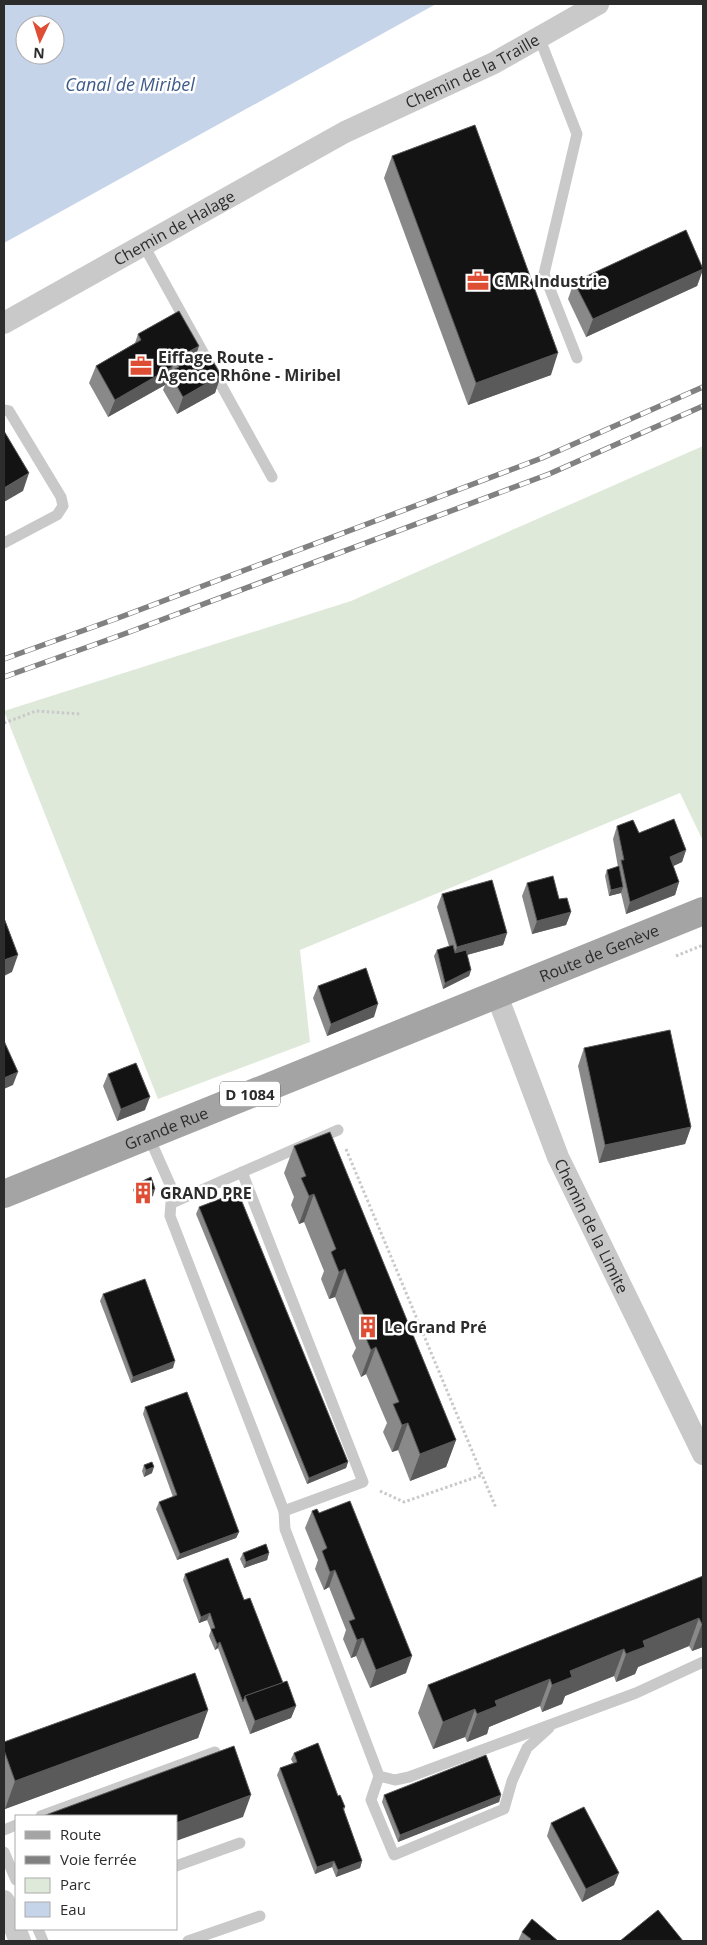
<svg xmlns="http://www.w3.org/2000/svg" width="707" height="1945" font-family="'Open Sans',sans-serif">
<rect width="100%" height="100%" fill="#fff"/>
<polygon fill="#dfe9da" points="703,446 703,841 680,793 300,950 310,1042 158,1099 4,711 351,601"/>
<path fill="#c6d4e9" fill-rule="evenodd" d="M4,4H436L4,243ZM25,25H55V55H25Z"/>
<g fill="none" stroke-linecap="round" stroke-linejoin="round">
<g stroke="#c9c9c9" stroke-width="3" stroke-dasharray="2.5 2.5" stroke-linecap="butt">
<polyline points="4,723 36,711 80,714"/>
<polyline points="676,956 703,945"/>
<polyline points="346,1149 496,1508"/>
<polyline points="380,1491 404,1502 482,1475"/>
</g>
<g stroke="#c9c9c9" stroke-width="11">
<polyline points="539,37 577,134 544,274 577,358"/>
<polyline points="143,244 272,477"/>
<polyline points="4,410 9,411 61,497 63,506 57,515 4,543"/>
<polyline points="148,1135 172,1189 170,1216 284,1511 363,1482 242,1172"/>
<polyline points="172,1203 338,1130"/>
<polyline points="284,1511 285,1529 379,1776 395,1780 409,1777 636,1693 703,1662"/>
<polyline points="379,1776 371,1800 394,1855 504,1809 512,1781 527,1748 549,1728"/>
<polyline points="41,1816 215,1752"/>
<polyline points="4,1830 16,1825"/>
<polyline points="4,1852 16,1880"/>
<polyline points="176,1866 240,1843"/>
<polyline points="38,1929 43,1941"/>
<polyline points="188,1941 260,1916"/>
</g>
<g stroke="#c9c9c9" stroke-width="22">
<path id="s1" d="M4,323L345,132L494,63L598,4"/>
<path id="s2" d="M496,993L558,1157L703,1454"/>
<polyline points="4,1901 20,1941"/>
</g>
<path stroke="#a4a4a4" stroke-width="28" id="s3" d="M4,1194L703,911"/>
<g stroke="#818181" stroke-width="5.5">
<g id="rail">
<polyline points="4,659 118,618 542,458 703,387"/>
<polyline points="4,677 124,634 549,474 703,406"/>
</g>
</g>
<use href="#rail" stroke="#fff" stroke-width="4" stroke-dasharray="11" stroke-linecap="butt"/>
</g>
<g fill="#898989">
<polygon points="392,156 551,375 468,405 384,178"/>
<polygon points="703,267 703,270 697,286 586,337 568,299 574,282"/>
<polygon points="138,334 194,359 221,375 215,393 177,414 163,390 165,385 108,417 89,383 96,366 135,343"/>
<polygon points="617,826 686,850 682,862 673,866 679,882 675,895 626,914 621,893 609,896 605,876 607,870 618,867 613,839"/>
<polygon points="527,883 559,899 571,912 566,925 532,934 522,896"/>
<polygon points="442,894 507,933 503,945 467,955 471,970 469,976 443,989 434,956 437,950 449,946 437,907"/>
<polygon points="318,986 374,1017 327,1036 313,998"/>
<polygon points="584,1048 691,1127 685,1144 599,1163 578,1066"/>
<polygon points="108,1074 145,1110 117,1121 103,1086"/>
<polygon points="294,1146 456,1440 446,1467 410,1481 398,1450 392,1452 383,1432 387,1423 366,1374 361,1377 352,1356 356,1348 335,1297 329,1299 321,1279 324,1271 304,1222 299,1224 291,1205 294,1197 284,1173"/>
<polygon points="136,1184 153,1196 138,1202 133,1190"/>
<polygon points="199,1207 348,1462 346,1468 307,1484 196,1214"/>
<polygon points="103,1294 173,1368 131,1383 100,1301"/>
<polygon points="145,1407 239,1532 236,1538 177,1560 156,1509 159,1502 173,1497 143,1414"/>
<polygon points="144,1465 152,1473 144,1477 142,1471"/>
<polygon points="312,1511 319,1513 406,1673 370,1688 356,1656 351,1658 343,1639 346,1630 329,1587 324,1590 315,1569 318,1560 305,1528"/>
<polygon points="243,1553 269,1553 267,1560 244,1568 240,1559"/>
<polygon points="185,1574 244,1600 283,1683 296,1706 291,1718 250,1734 218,1648 215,1650 209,1636 211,1630 207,1620 199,1623 183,1580"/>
<polygon points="703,1576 703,1647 692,1651 689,1646 638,1667 635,1674 616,1682 614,1676 565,1696 562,1704 542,1712 540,1706 489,1727 487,1734 467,1742 465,1737 433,1749 418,1713 428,1685"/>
<polygon points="208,1710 198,1738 5,1809 4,1806 4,1742"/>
<polygon points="294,1753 338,1796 345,1807 344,1811 362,1861 360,1868 336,1877 332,1867 315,1874 277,1775 280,1768 293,1763 291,1759"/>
<polygon points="384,1795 501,1795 499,1802 398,1842 382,1802"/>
<polygon points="551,1823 614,1885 582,1902 547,1836"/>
<polygon points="522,1932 558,1941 518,1941"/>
</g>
<g fill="#5a5a5a">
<polygon points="703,269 697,286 586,337 593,319"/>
<polygon points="199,346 193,364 190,351"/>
<polygon points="558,353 551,375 468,405 476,383"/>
<polygon points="175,360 170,374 169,372 165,385 108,417 115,400"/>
<polygon points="221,375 215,393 177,414 183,397"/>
<polygon points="29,473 23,491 4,502 4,488"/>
<polygon points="686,850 682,862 665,870 670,857"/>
<polygon points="679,882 675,895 626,914 630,902"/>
<polygon points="623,887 621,893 609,896 611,890"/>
<polygon points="571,912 566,925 532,934 537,921"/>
<polygon points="507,933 503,945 452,959 457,947"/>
<polygon points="18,955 12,972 4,976 4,960"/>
<polygon points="471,970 469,976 443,989 445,983"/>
<polygon points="378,1004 374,1017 327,1036 331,1024"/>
<polygon points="18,1072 13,1085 4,1089 4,1078"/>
<polygon points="150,1097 145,1110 117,1121 121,1109"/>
<polygon points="691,1127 685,1144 599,1163 605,1145"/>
<polygon points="155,1189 153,1196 138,1202 140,1195"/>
<polygon points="314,1194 304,1222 299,1224 309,1196"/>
<polygon points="345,1269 335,1297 329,1299 339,1272"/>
<polygon points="376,1347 366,1374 361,1377 371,1350"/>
<polygon points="175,1361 173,1368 131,1383 133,1377"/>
<polygon points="408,1423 398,1450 392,1452 402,1425"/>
<polygon points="456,1440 446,1467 410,1481 420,1454"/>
<polygon points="348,1462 346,1468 307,1484 309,1478"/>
<polygon points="154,1467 152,1473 144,1477 146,1470"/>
<polygon points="239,1532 236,1538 177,1560 180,1554"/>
<polygon points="269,1553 267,1560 244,1568 246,1562"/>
<polygon points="335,1570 329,1587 324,1590 330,1572"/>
<polygon points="210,1613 207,1620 199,1623 201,1617"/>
<polygon points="699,1618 689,1646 638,1667 635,1674 616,1682 626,1654 643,1641"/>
<polygon points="703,1623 703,1647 692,1651 702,1624"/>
<polygon points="363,1638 356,1656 351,1658 357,1640"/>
<polygon points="220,1642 218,1648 215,1650 217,1644"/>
<polygon points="624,1649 614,1676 565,1696 562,1704 542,1712 552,1685 570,1671"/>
<polygon points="412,1656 406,1673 370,1688 376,1670"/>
<polygon points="550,1679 540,1706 489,1727 487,1734 467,1742 477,1714 495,1701"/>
<polygon points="296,1706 291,1718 250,1734 255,1721"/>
<polygon points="475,1709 465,1737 433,1749 443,1722"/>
<polygon points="208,1710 198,1738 5,1809 15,1781"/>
<polygon points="251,1795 243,1817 176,1841 176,1823"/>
<polygon points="501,1795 499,1802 398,1842 400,1835"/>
<polygon points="334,1861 332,1867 315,1874 317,1867"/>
<polygon points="362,1861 360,1868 336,1877 338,1870"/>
<polygon points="619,1873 614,1885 582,1902 586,1889"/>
</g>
<g fill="#131313" stroke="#5a5a5a">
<polygon points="475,125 558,353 476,383 392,156"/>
<polygon points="686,230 703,269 593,319 574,282"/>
<polygon points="179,311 199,346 190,351 195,360 208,353 221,375 183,397 169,372 179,367 175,360 170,363 172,367 115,400 96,366 141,340 138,334"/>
<polygon points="4,431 29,473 4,488"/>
<polygon points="674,819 686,850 670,857 679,882 630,902 621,860 624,860 617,826 633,820 639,833"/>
<polygon points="619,866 623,887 611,890 607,870"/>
<polygon points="553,876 559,899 567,898 571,912 537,921 527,883"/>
<polygon points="492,880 507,933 457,947 442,894"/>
<polygon points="4,918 18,955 4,960"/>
<polygon points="453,945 455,953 466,950 471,970 445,983 437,950"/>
<polygon points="366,968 378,1004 331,1024 318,986"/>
<polygon points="670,1030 691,1127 605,1145 584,1048"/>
<polygon points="4,1041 18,1072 4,1078"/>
<polygon points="136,1063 150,1097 121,1109 108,1074"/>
<polygon points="330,1132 456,1440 420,1454 408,1423 402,1425 393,1404 399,1402 376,1347 371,1350 362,1329 368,1326 345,1269 339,1272 331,1252 336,1249 314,1194 309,1196 301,1178 306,1176 294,1146"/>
<polygon points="151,1177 155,1189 140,1195 136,1184"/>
<polygon points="238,1192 348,1462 309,1478 199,1207"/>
<polygon points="145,1279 175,1361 133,1377 103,1294"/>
<polygon points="187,1392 239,1532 180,1554 159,1502 177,1495 145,1407"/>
<polygon points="152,1462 154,1467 146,1470 144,1465"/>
<polygon points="350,1501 412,1656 376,1670 363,1638 357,1640 349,1621 355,1619 335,1570 330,1572 322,1551 327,1548 312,1511 317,1509 319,1513"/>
<polygon points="266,1544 269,1553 246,1562 243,1553"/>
<polygon points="228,1558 244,1600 250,1598 283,1683 245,1696 243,1702 220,1642 217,1644 211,1629 215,1628 210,1613 201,1617 185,1574"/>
<polygon points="703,1576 703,1623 702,1624 699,1618 643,1641 645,1647 626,1654 624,1649 570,1671 572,1677 552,1685 550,1679 495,1701 497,1706 477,1714 475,1709 443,1722 428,1685"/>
<polygon points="195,1673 208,1710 15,1781 4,1750 4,1742"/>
<polygon points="287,1681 296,1706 255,1721 245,1696"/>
<polygon points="318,1743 338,1796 340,1795 345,1807 343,1808 362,1861 338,1870 334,1861 317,1867 280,1768 297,1762 294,1753"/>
<polygon points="234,1746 251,1795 176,1823 176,1816 43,1816"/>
<polygon points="486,1755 501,1795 400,1835 384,1795"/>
<polygon points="584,1807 619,1873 586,1889 551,1823"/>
<polygon points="658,1910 683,1941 620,1941"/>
<polygon points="532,1919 558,1941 529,1941 531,1939 522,1932"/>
</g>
<defs>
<g id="office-bare" transform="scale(1.725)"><path d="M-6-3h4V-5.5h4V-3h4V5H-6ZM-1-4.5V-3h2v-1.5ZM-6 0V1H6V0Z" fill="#dd4e34" stroke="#fff" stroke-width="2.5" paint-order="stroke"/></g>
<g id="building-bare" transform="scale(1.725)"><path d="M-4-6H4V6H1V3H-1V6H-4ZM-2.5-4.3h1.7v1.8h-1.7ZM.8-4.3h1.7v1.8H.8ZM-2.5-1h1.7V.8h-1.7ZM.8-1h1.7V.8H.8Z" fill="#dd4e34" stroke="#fff" stroke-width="2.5" paint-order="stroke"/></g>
</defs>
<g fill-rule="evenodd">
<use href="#office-bare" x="478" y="281"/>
<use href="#office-bare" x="141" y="366"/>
<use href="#building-bare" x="143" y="1193"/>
<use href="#building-bare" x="368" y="1327"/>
</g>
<g text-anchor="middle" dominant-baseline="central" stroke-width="5" stroke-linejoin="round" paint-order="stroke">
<rect fill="#fff" stroke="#6b6b6b" stroke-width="1" x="220" y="1081.5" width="60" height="25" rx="4"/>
<g font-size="15" font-weight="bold" fill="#2c2c2c">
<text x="250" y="1094">D 1084</text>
</g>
<g font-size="16" fill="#2c2c2c" stroke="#fff">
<text stroke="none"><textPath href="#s1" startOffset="532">Chemin de la Traille</textPath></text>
<text stroke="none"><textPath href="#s1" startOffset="195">Chemin de Halage</textPath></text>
<text stroke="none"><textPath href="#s3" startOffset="642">Route de Genève</textPath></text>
<text stroke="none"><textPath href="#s3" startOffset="175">Grande Rue</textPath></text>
<text stroke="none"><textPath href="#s2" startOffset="252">Chemin de la Limite</textPath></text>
</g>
<g font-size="16" font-weight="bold" fill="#2c2c2c" stroke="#fff" text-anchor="start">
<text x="494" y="281">CMR Industrie</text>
<text x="158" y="357">Eiffage Route -<tspan x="158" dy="18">Agence Rhône - Miribel</tspan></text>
<text x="160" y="1193">GRAND PRE</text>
<text x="384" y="1327">Le Grand Pré</text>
</g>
<g font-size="18" font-style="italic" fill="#3e5b8a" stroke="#fff">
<text x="130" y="84">Canal de Miribel</text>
</g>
</g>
<rect width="707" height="1945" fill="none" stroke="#2c2c2c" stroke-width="10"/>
<rect x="15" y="1815" width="162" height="115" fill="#ffffff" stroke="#ababab"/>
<rect x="25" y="1831" width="25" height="8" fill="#a4a4a4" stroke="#ababab"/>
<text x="60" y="1840" font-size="15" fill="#2c2c2c">Route</text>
<rect x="25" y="1856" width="25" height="8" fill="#818181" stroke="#ababab"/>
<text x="60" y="1865" font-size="15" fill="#2c2c2c">Voie ferrée</text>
<rect x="25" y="1878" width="25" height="15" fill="#dfe9da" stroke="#ababab"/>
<text x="60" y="1890" font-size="15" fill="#2c2c2c">Parc</text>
<rect x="25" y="1902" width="25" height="15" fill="#c6d4e9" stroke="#ababab"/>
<text x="60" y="1915" font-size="15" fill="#2c2c2c">Eau</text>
<g transform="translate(40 40) rotate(184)"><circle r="24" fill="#ffffff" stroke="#ababab"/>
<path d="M0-4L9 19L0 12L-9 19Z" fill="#dd4e34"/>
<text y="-8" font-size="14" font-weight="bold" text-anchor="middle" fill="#2c2c2c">N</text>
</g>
</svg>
